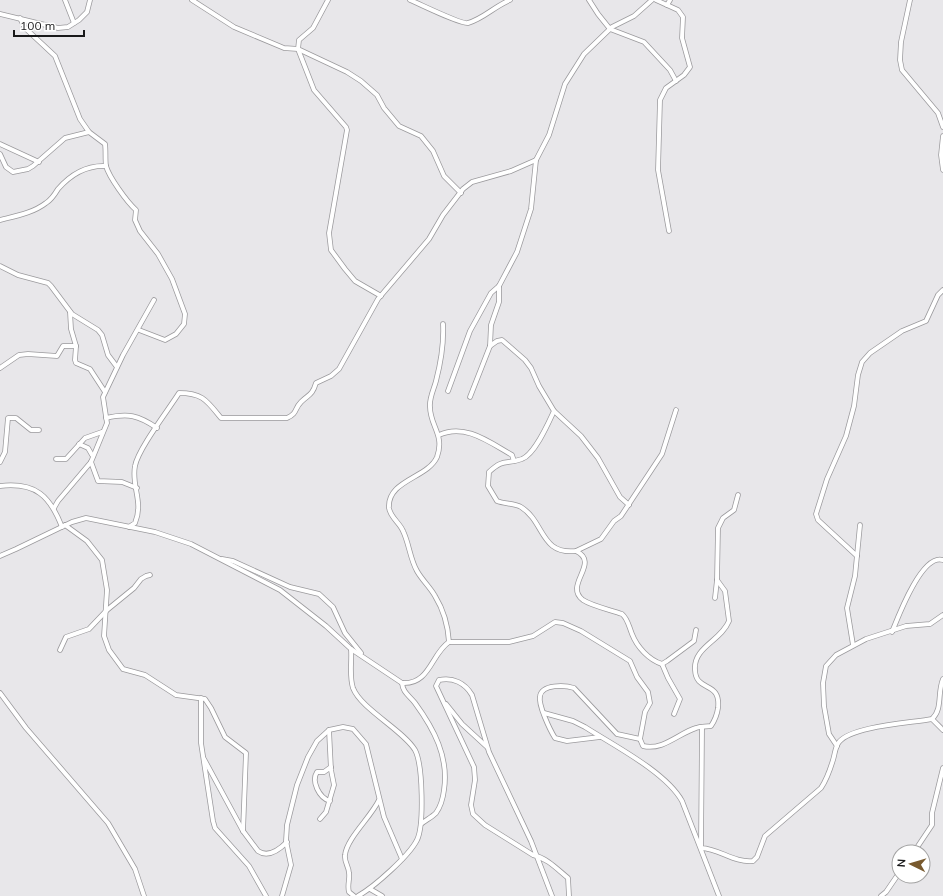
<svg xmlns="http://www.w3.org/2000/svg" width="943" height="896" font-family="Mulish,sans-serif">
<rect width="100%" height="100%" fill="#e8e7ea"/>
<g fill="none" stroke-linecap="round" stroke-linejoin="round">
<g stroke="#9b9a9d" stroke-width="5.5">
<g id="street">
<polyline points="65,0 74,23"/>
<polyline points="192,0 234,27 284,48 298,49 347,72 361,81 377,95 384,108 399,126 421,136 433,151 444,176 461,193"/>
<polyline points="328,0 313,28 299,40 298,49 314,90 346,127 347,130 329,233 331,250 345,269 355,281 381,296"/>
<path d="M410,0C420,4 462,25 468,23C483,19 495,6 510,0"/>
<polyline points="589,0 598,14 610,29 644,42 670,70 676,81"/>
<polyline points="656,0 678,10 683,17 682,38 690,67 684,75 666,88 660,100 658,170 669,231"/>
<polyline points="910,0 901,42 900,60 902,70 938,113 943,127"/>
<polyline points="667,5 670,0"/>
<polyline points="0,14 58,28 68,27 79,20 87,12 90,0"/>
<path d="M20,18L25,28L55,56L80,119L89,132L105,144C106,151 105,159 106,166C109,177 127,202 136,210L135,220L140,231L158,254L172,279L185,314L184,324L176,334L165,340L139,330"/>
<polyline points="943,136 941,155 943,170"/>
<polyline points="0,144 39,162"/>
<polyline points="0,154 6,167 13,172 28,169 33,166 65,138 89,132"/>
<path d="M0,220C16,216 33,213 46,203C51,200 55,194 58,189C71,174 86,165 106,166"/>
<polyline points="0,266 18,275 48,283 51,286 72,314 98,330 102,335 108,355 117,367"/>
<polyline points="70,312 71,329 76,346 75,360 76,363 90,369 105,392"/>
<path d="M443,324C444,343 441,362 436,381C434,389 429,398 430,407C430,426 445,435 437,457C428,478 387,480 389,508C390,517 400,523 403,531C409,543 410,559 417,571C422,580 430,587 435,596C443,609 448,626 449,642"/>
<polyline points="490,346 497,341 502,340 525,360 531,368 539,386 554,411 581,436 598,458 620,497 629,505"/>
<polyline points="0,368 19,355 28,354 57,356 63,346 76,346"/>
<polyline points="448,391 470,331 491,293 499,286 517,252 531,209 536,160 549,135 565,84 584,54 612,27 634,16 652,0"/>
<polyline points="470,397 490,346 491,325 499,302 499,286"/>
<path d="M554,411C548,424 535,454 522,459C505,465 504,458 489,472L488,486L497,501C504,504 515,503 521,507C545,522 540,555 576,551L601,539L614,521L621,516L662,454L676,410"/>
<path d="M106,418C128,413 138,415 157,428"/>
<path d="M439,435C465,423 489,442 512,455L514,461"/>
<polyline points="79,444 88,448 92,455"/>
<polyline points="56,459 66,459 85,438 102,432"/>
<polyline points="0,462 5,452 8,418 16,418 31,430 39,430"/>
<polyline points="91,462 98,481 122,482 137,488"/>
<path d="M0,486C36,482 50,496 62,527"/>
<polyline points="54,508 58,501 91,462 107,423 103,397 123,355 154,300"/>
<polyline points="65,525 87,541 102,560 107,590 104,636 109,650 123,669 145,675 176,695 205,699 211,708 225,737 246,753 243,831"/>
<path d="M129,527L135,523C144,502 131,486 135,466C138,449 169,409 179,393C203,393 207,401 221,418H287C298,413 294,409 301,402C309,394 312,396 316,383L331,376L339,369L378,299L429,239L443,215L463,189L472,182L511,171L536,160"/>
<path d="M576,551C601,563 563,585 583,600C592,606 611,610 622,614C628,619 629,627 632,634C637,647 649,660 662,664L667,661L694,641L696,630"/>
<path d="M0,556L16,549L72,522L86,518L155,532L191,544L280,590L326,626L351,649L402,683C430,685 431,654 449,642H509L533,636L555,622L563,623L581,631L630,661L637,677L648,692L650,703L645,712L640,739L643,746C663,751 679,733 696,728C701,726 706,727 711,726C715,720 717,715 718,708C721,680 696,693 695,670C693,647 721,641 729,621L725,591L717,580"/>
<polyline points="857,556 818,520 816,514 827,479 846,436 854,406 858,375 862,362 870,353 902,331 926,321 938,295 943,290"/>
<polyline points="222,559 233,561 290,587 319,594 333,607 345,633 361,653"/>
<polyline points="715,598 717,580 718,528 723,518 734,510 738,495"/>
<path d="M892,632C898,617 922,553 943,560"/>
<polyline points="853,645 847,608 855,576 860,525"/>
<path d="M351,649C352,662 349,676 353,688C361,709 403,730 415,750C423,765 424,826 417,840C409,856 374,887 358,896"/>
<polyline points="60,650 66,637 89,629 107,610 134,588 141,579 146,576 150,575"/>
<polyline points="662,664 668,678 680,699 674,714"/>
<path d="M402,683C403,693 409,695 415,703C434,729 449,757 444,790C443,798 441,806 436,813C432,817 426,820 421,824"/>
<polyline points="0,693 26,728 108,823 135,869 144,896"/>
<polyline points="201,698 201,743 213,821 215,828 249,866 266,896"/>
<polyline points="446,704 462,724 487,747"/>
<path d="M544,713L573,721L585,727C613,745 666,772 682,801L719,896"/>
<polyline points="932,719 943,730"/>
<path d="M702,727L701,848C720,849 734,863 753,861L757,857L765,836L821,788C827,779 830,770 833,760C835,754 835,747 839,742C852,726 911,723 932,719C943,709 937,693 943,679"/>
<path d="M600,737L567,741L555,738C550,730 538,705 540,696C542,684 565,685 574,688L617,734L640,739"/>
<polyline points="837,746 829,734 824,706 823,683 826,666 836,655 866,639 906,626 930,624 943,615"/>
<path d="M204,759L243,831L258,851C268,858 280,849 287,842"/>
<path d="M330,801C319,798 311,781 317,772H324L331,767"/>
<polyline points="320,819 326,812 334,785 331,770 329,730"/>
<polyline points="914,852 932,825 932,813 943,768"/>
<polyline points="370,889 382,896"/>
<polyline points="282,896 291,865 286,841 287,825 297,785 308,757 317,741 329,730 343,727 353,729 366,744 384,817 402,859"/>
<path d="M354,896L349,892C347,885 350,880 349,873C349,867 344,862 345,855C347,838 371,817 379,800"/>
<path d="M552,896L531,841L489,752L472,695C465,683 453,677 439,680L436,686L474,767L475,780L471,805L473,814L485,825L533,855C547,858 557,869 568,878L569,896"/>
<polyline points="881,896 886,892 899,873"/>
</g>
</g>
<use href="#street" stroke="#fff" stroke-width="4"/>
</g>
<g transform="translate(911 864) rotate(275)"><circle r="19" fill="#ffffff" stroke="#a3a3a3"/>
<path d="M0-3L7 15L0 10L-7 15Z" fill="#78592e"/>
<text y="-6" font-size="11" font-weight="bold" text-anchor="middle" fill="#19191a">N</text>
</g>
<path d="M14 30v6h70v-6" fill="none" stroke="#19191a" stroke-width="2"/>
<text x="20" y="30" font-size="12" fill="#19191a" stroke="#ffffff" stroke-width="3" paint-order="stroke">100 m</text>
</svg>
